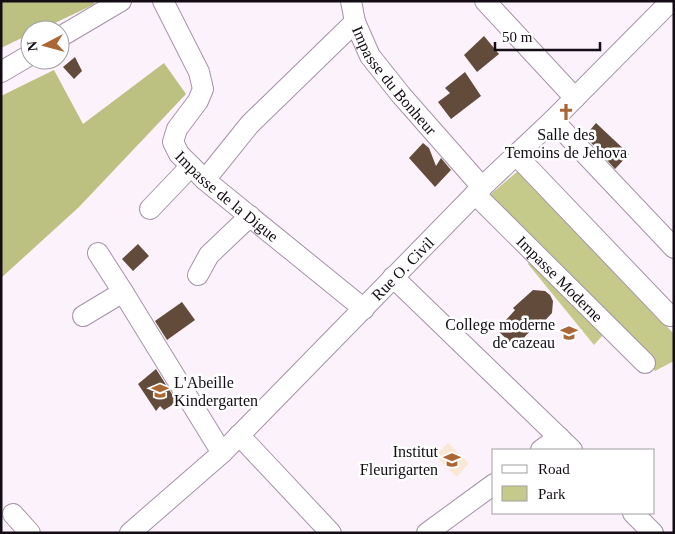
<svg xmlns="http://www.w3.org/2000/svg" width="675" height="534" font-family="Georgia,serif">
<rect width="100%" height="100%" fill="#fbf2fc"/>
<polygon fill="#f9e8d6" points="448,443 469,463 457,477 435,456"/>
<polygon fill="#c5ca8a" points="518,171 674,334 674,361 655,371 612,325 594,345 528,264 533,256 484,200"/>
<g fill="#bcc080">
<polygon points="1,1 92,1 95,4 40,30 30,30 30,34 1,48"/>
<polygon points="164,63 186,94 79,207 1,278 1,96 54,70 83,124"/>
</g>
<g fill="#624b3a">
<polygon points="484,36 499,54 477,72 464,55"/>
<polygon points="75,57 82,71 74,79 63,67"/>
<polygon points="465,72 481,96 451,119 438,102 450,93 445,88"/>
<polygon points="596,123 629,154 615,169 585,136"/>
<polygon points="423,143 429,148 436,166 441,158 451,170 435,187 409,158"/>
<polygon points="138,244 149,256 133,271 122,259"/>
<polygon points="533,290 545,291 550,295 553,301 552,313 536,330 533,328 515,347 497,330 515,310 513,308"/>
<polygon points="182,302 195,320 167,340 155,321"/>
<polygon points="156,369 177,402 164,410 160,406 156,411 138,384"/>
</g>
<g fill="none" stroke-linecap="round" stroke-linejoin="round">
<g stroke="#a692a9" stroke-width="22">
<g id="minor">
<path id="s1" d="M163,1L199,72L203,89L198,101L177,129L173,142L179,154L205,180L364,309"/>
<polyline points="351,1 355,22"/>
<polyline points="485,1 575,98"/>
<polyline points="60,37 121,1"/>
<polyline points="1,72 30,55"/>
<polyline points="553,120 674,248"/>
<polyline points="516,155 670,316"/>
<path id="s2" d="M205,180L250,124L355,22L370,56L401,95L482,187"/>
<path id="s3" d="M475,194L645,363"/>
<polyline points="150,209 191,166"/>
<polyline points="98,253 123,292 222,453"/>
<polyline points="198,275 209,255 250,216"/>
<polyline points="393,277 572,450"/>
<polyline points="83,316 123,292"/>
<polyline points="239,435 331,533"/>
<polyline points="541,450 559,437"/>
<polyline points="633,513 653,533"/>
<polyline points="13,514 30,533"/>
<path id="s4" d="M130,533L222,453L482,187L553,120L671,1"/>
<polyline points="427,533 494,484"/>
</g>
</g>
<use href="#minor" stroke="#fff" stroke-width="20"/>
</g>
<defs>
<g id="church-bare" transform="scale(1.35)"><path d="M-1.2-6h2.4v3.5h3.3v2.4h-3.3V6h-2.4V-.1h-3.3v-2.4h3.3Z" fill="#aa6735" stroke="#fff" stroke-width="2.5" paint-order="stroke"/></g>
<g id="university-bare" transform="scale(1.35)"><path d="M0-5L7-2L0 1L-7-2ZM-4 1L0 2.5L4 1V4Q0 6-4 4Z" fill="#aa6735" stroke="#fff" stroke-width="2.5" paint-order="stroke"/></g>
<g id="school-bare" transform="scale(1.35)"><path d="M0-5L7-2L0 1L-7-2ZM-4 1L0 2.5L4 1V4Q0 6-4 4Z" fill="#aa6735" stroke="#fff" stroke-width="2.5" paint-order="stroke"/></g>
</defs>
<g fill-rule="evenodd">
<use href="#church-bare" x="566" y="112"/>
<use href="#university-bare" x="569" y="333"/>
<use href="#school-bare" x="160" y="391"/>
<use href="#school-bare" x="452" y="460"/>
</g>
<g text-anchor="middle" dominant-baseline="central" stroke-width="5" stroke-linejoin="round" paint-order="stroke">
<g font-size="16" fill="#130c14" stroke="#fff">
<text stroke="none"><textPath href="#s2" startOffset="289">Impasse du Bonheur</textPath></text>
<text stroke="none"><textPath href="#s1" startOffset="236">Impasse de la Digue</textPath></text>
<text stroke="none"><textPath href="#s4" startOffset="380">Rue O. Civil</textPath></text>
<text stroke="none"><textPath href="#s3" startOffset="120">Impasse Moderne</textPath></text>
</g>
<g font-size="16" fill="#130c14" stroke="#fff" text-anchor="end">
<text x="566" y="134" text-anchor="middle">Salle des<tspan x="566" dy="18">Temoins de Jehova</tspan></text>
<text x="555" y="324">College moderne<tspan x="555" dy="18">de cazeau</tspan></text>
<text x="174" y="382" text-anchor="start">L'Abeille<tspan x="174" dy="18">Kindergarten</tspan></text>
<text x="438" y="451">Institut<tspan x="438" dy="18">Fleurigarten</tspan></text>
</g>
</g>
<rect width="675" height="534" fill="none" stroke="#130c14" stroke-width="5"/>
<rect x="492" y="449" width="162" height="65" fill="#ffffff" stroke="#a19ea1"/>
<rect x="502" y="465" width="25" height="8" fill="#ffffff" stroke="#a19ea1"/>
<text x="538" y="474" font-size="15" fill="#130c14">Road</text>
<rect x="502" y="486" width="25" height="15" fill="#c5ca8a" stroke="#a19ea1"/>
<text x="538" y="499" font-size="15" fill="#130c14">Park</text>
<g transform="translate(45 45) rotate(264)"><circle r="24" fill="#ffffff" stroke="#a19ea1"/>
<path d="M0-4L9 19L0 12L-9 19Z" fill="#aa6735"/>
<text y="-8" font-size="14" font-weight="bold" text-anchor="middle" fill="#130c14">N</text>
</g>
<path d="M495 42v8h105v-8" fill="none" stroke="#130c14" stroke-width="2.5"/>
<text x="502" y="42" font-size="15" fill="#130c14" stroke="#ffffff" stroke-width="4" paint-order="stroke">50 m</text>
</svg>
